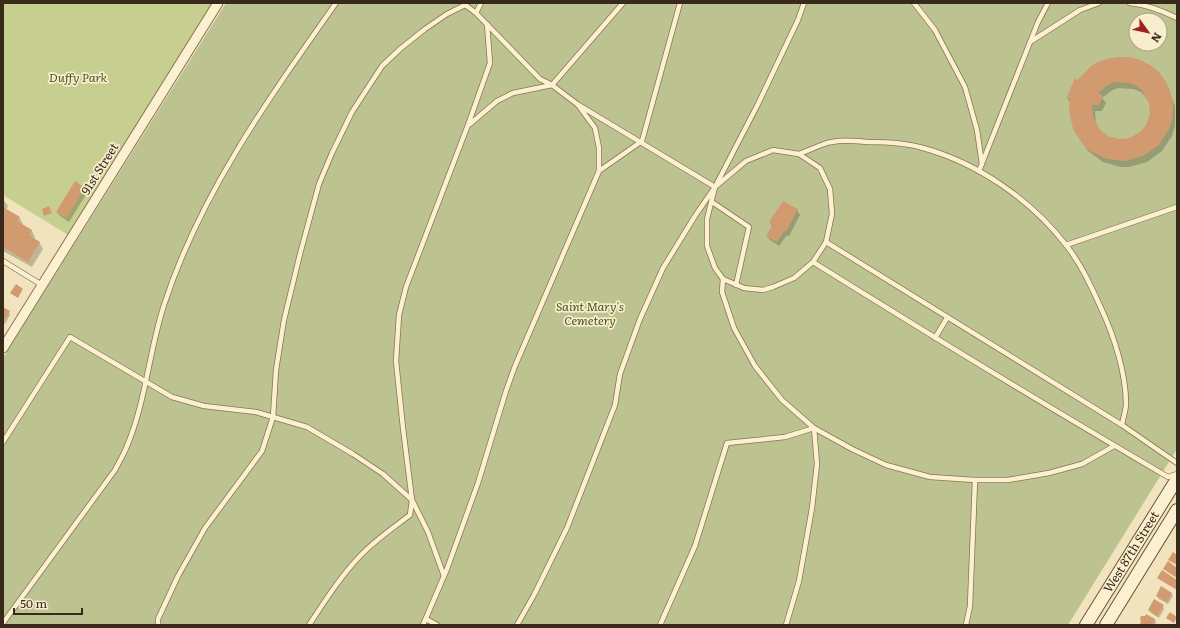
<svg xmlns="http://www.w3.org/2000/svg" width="1180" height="628" font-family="Literata,serif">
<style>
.green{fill:#c6cf90}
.cemetery{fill:#bcc390;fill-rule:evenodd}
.shadow{fill:#0003;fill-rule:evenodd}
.building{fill:#d29b6f;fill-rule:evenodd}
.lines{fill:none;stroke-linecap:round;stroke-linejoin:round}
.lane-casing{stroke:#8a7255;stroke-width:6}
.street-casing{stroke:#8a7255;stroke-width:11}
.secondary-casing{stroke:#6b5338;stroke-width:14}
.lane{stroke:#fbf0d0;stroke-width:4.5}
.street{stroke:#fbf0d0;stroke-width:9}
.secondary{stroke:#fbf0d0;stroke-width:12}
.labels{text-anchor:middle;stroke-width:3.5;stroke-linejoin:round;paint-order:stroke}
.park-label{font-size:12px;font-style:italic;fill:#475620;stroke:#f8edcd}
.street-label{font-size:12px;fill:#382a1b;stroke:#f8edcd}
</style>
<rect width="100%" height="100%" fill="#f1e3bd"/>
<path class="green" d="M3 3H212L68 235 3 195Z"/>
<path class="cemetery" d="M226 3H1177V449L1068 625H3V358ZM1136 20H1160V44H1136Z"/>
<g class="shadow">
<path d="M1091 67 1167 87 1175 106V126L1172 136 1162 151 1147 162 1129 167H1120L1103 162 1088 151 1078 135 1071 104 1068 99 1078 81ZM1118 88 1133 89 1141 92 1148 100 1151 108 1150 120 1144 130 1135 137 1124 140 1113 139 1102 134 1096 123 1095 111H1102L1106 103 1102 98 1111 91Z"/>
<path d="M84 189 87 193 69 222 60 216 57 212Z"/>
<path d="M3 199 8 206 6 210 19 217 23 224 22 225 32 231 35 237 34 239 39 242 43 249 32 267 3 251Z"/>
<path d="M797 210 800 215 789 236 787 235 779 246 770 240 767 236 772 226 770 222Z"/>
<path d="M3 308 9 312 10 315 5 324 3 323Z"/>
<path d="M1171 593 1173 596 1168 604 1159 599 1157 596Z"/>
<path d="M1163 606 1164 609 1159 618 1151 613 1149 610Z"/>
<path d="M1155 619 1156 622 1155 625H1142L1141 624Z"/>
</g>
<g class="building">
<path d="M1120 57H1130L1140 60 1150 65 1158 71 1164 79 1169 88 1172 98 1173 109 1172 119 1169 129 1159 145 1143 156 1125 161 1107 159 1090 151 1083 145 1073 129 1069 110 1070 99H1066L1075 78 1078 80 1091 66 1100 61 1110 58ZM1115 82 1129 83 1136 86 1142 90 1149 103 1150 114 1146 125 1139 133 1129 138 1118 139 1108 136 1099 129 1093 116 1092 105H1099L1103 96 1098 93 1108 85Z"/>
<path d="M75 181 85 188 66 218 56 212Z"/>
<path d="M783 201 798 209 786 232 784 231 777 242 766 236 773 224 769 222Z"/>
<path d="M49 206 52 213 44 216 42 209Z"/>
<path d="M3 207 20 217 17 221 32 230 29 235 40 242 28 262 3 247Z"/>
<path d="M16 284 23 289 18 298 10 293Z"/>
<path d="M3 307 10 311 3 322Z"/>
<path d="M1173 552 1177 555V565L1168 560Z"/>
<path d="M1168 561 1177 568V578L1163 569Z"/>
<path d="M1162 570 1177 580V590L1157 578Z"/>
<path d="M1161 586 1172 593 1167 602 1156 596Z"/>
<path d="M1154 599 1164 605 1157 616 1148 610Z"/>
<path d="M1170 612 1177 617 1174 623 1166 618Z"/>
<path d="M1146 614 1155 619 1152 625 1140 624 1141 621 1140 618 1141 616H1145Z"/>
</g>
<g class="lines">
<defs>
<g id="lane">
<path d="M914 3 935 30 965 87 977 130 982 164"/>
<path d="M1130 3C1148 5 1161 10 1177 18"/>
<path d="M464 4 476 13 540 79 552 85 577 104 715 187"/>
<path d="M476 13 481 3"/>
<path d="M1030 42 1080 10 1099 3"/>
<path d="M578 105 595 128 599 148V171"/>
<path d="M470 124 497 101 513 93 552 85 623 3"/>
<path d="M773 150 799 154 820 168 830 189 832 214 826 242 813 262 794 278 773 287 763 290 744 288 723 279 715 268 707 246V219L715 187 746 161Z"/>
<path d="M799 154C807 151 816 147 824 144 838 139 855 141 869 142 887 142 906 143 923 148 978 163 1031 200 1066 245 1081 264 1091 286 1101 308 1114 336 1126 373 1126 404 1126 410 1123 418 1122 425"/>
<path d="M979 171 1038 22 1048 3"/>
<path d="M712 202 749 227 736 285"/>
<path d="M826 242 1122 425 1177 463"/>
<path d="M1066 245 1177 207"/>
<path d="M3 261 42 285"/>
<path d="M813 262C930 335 1048 407 1168 477L1177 474"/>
<path d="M723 279 722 292 734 328 755 366 782 400 814 428 852 449 886 465 930 477 975 480H1008L1049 473 1082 464 1114 446"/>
<path d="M935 338 947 318"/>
<path d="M3 442 70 337 172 397 204 406 256 412 307 427 353 454 383 474 412 500 428 532 444 576"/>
<path d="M426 619 437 625"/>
<path d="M3 623 115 470C119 462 124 454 127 446 146 401 149 351 164 305 200 194 269 98 336 3"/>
<path d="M158 625V619L178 576 205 528 262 451 273 417 276 370 284 320 300 254 319 184 332 153 352 112 382 66 400 49 425 29 447 14 465 5"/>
<path d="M309 625C325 601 340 577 360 556 375 540 393 528 410 515L412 500 403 428 396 361 399 315 406 287 468 125 490 63 487 24"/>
<path d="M423 625 447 569 478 483 506 391 515 366 599 171 642 141 680 3"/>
<path d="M517 625 534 595 567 528 615 405 620 374 640 319 663 268 695 216 715 187 758 104 798 20 804 3"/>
<path d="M660 625 695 546 727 443 785 437 814 428 817 464 812 508 799 581 786 625"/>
<path d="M966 625 970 606 975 480"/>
</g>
<path id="street" d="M3 348 218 3"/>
<g id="secondary">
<path id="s1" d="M1086 625 1177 479"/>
<path d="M1106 625 1177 510"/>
</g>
</defs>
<use href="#lane" class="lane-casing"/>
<use href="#street" class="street-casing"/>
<use href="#secondary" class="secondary-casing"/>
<use href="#lane" class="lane"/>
<use href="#street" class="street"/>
<use href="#secondary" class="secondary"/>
</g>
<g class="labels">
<g class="park-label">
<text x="78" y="82">Duffy Park</text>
<text x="590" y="311">Saint Mary's<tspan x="590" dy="14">Cemetery</tspan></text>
</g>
<g class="street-label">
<text transform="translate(100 169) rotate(-58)" y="4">91st Street</text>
<text dy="4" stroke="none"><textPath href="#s1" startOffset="86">West 87th Street</textPath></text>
</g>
</g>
<rect width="1180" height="628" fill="none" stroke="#382a1b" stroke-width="8"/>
<g transform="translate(1148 32) rotate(123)"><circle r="19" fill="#f8edcd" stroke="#ab9f86"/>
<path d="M0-3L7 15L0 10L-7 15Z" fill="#9d2320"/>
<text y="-6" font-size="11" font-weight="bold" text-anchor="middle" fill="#382a1b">N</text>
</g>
<path d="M14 608v6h68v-6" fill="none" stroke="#382a1b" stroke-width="2"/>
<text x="20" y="608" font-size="12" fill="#382a1b" stroke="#f8edcd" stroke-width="3" paint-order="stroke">50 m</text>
</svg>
